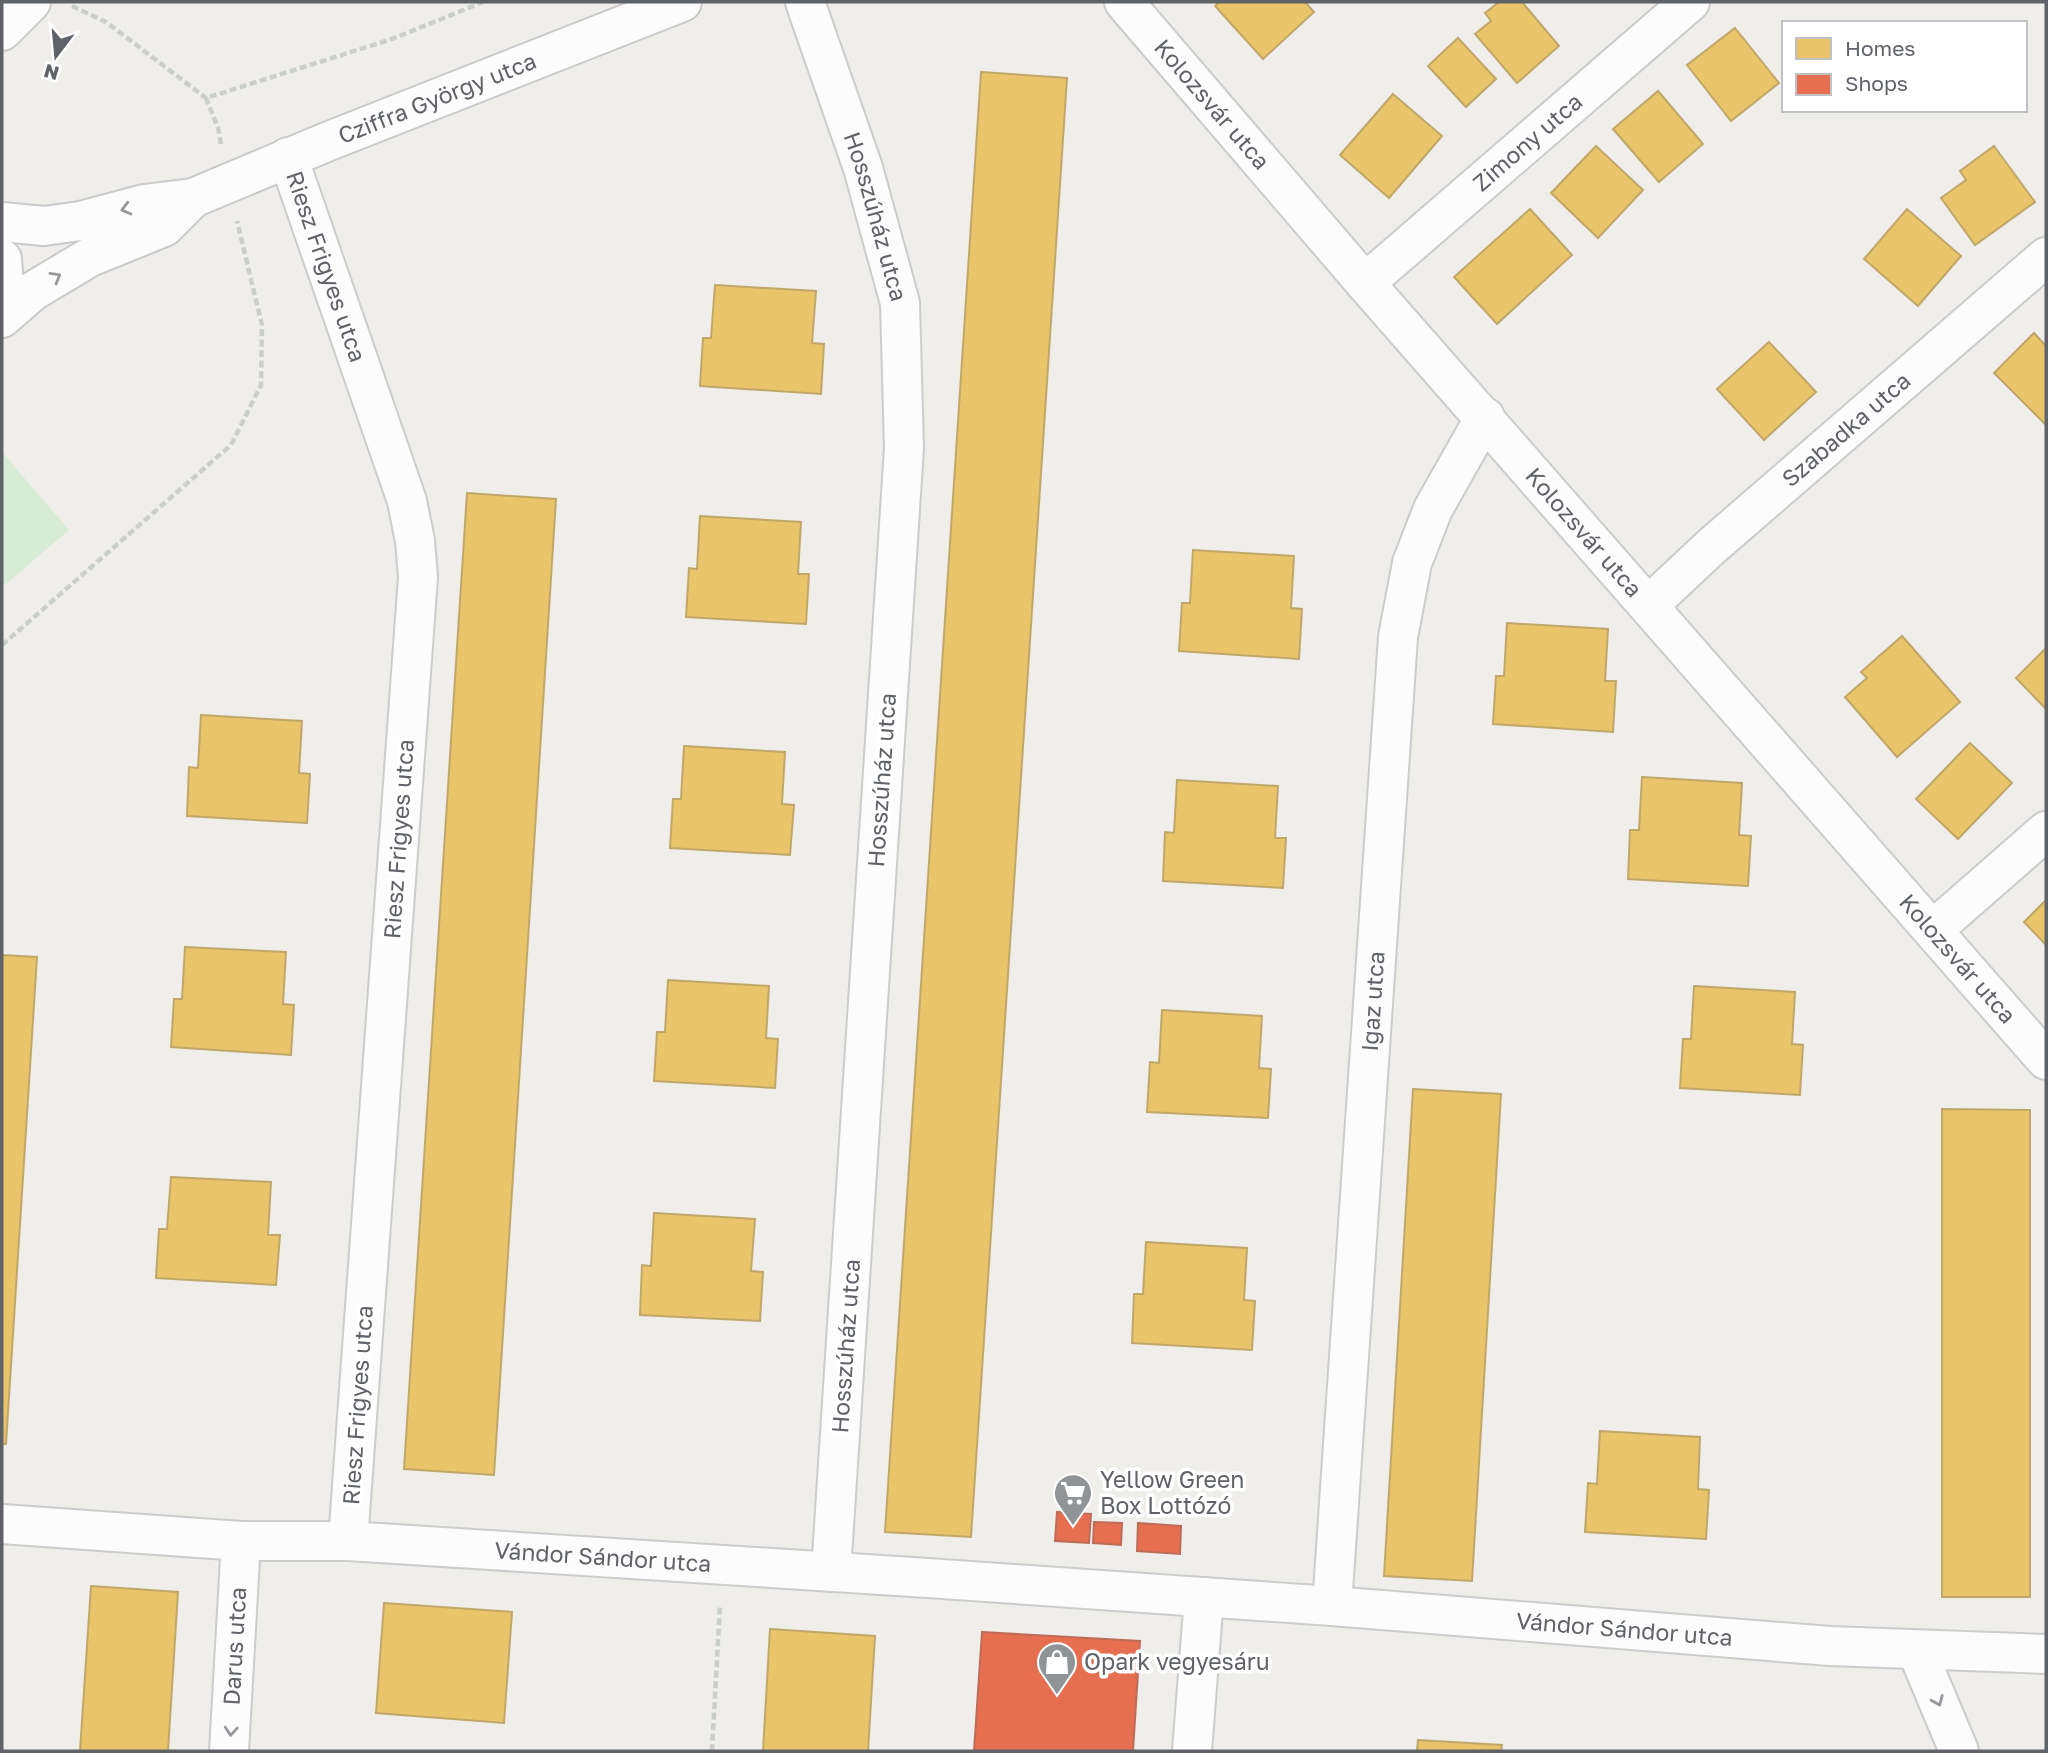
<svg xmlns="http://www.w3.org/2000/svg" width="2048" height="1753" font-family="'Golos Text',sans-serif">
<style>
.green{fill:#d8ebd6}
.homes{fill:#e9c46a;stroke:#c0a769;stroke-width:2}
.shops{fill:#e76f51;stroke:#be6b58;stroke-width:2}
.lines{fill:none;stroke-linecap:round;stroke-linejoin:round}
.minor-casing{stroke:#cbcccc;stroke-width:42}
.secondary-casing{stroke:#cacacb;stroke-width:42}
.path{stroke:#cacfcc;stroke-width:4.5;stroke-dasharray:7 3.5;stroke-linecap:butt}
.minor{stroke:#fdfcfc;stroke-width:38}
.secondary{stroke:#fdfcfc;stroke-width:38}
.oneway{stroke:#96999c}
.labels{text-anchor:middle;stroke-width:7;stroke-linejoin:round;paint-order:stroke}
.street-label{font-size:23px;fill:#5f6368;stroke:#fff}
.poi-label{font-size:23px;fill:#5f6368;stroke:#fff;text-anchor:start}
</style>
<rect width="100%" height="100%" fill="#efeeea"/>
<path class="green" d="M2 452 69 530 2 587Z"/>
<g class="homes">
<path d="M1219 2H1305L1314 12 1263 59 1215 6Z"/>
<path d="M1499 2H1522L1559 46 1517 83 1475 34 1491 21 1485 13Z"/>
<path d="M1735 28 1779 83 1731 121 1687 65Z"/>
<path d="M1458 38 1496 79 1466 107 1428 66Z"/>
<path d="M981 72 1067 78 971 1537 885 1532Z"/>
<path d="M1658 91 1703 144 1659 182 1613 129Z"/>
<path d="M1393 94 1442 136 1389 198 1340 155Z"/>
<path d="M1596 146 1643 190 1598 238 1551 193Z"/>
<path d="M1994 146 2035 202 1975 245 1941 198 1966 180 1960 171Z"/>
<path d="M1530 209 1572 255 1497 324 1454 277Z"/>
<path d="M1907 209 1961 256 1918 306 1864 259Z"/>
<path d="M715 285 816 291 812 343 824 344 821 394 700 386 703 338H711Z"/>
<path d="M2034 333 2046 346V425L1994 373Z"/>
<path d="M1769 342 1816 392 1764 440 1717 389Z"/>
<path d="M467 493 556 499 494 1475 404 1469Z"/>
<path d="M700 516 801 522 798 574H809L806 624 686 617 689 568 697 569Z"/>
<path d="M1193 550 1294 556 1291 608 1302 609 1299 659 1179 651 1182 603H1190Z"/>
<path d="M1507 623 1608 629 1605 681H1616L1613 732 1493 724 1496 676H1504Z"/>
<path d="M1902 636 1960 702 1897 757 1845 697 1867 678 1861 672Z"/>
<path d="M2046 648V709L2016 678Z"/>
<path d="M201 715 302 721 299 773 310 774 307 823 187 816 189 767 198 768Z"/>
<path d="M1970 743 2012 783 1958 839 1916 799Z"/>
<path d="M684 746 785 752 782 804 794 805 790 855 670 848 673 799H681Z"/>
<path d="M1642 777 1742 783 1739 835 1751 836 1748 886 1628 879 1630 830H1639Z"/>
<path d="M1177 780 1278 786 1275 838H1286L1283 888 1163 881 1165 832 1174 833Z"/>
<path d="M2046 900V945L2024 922Z"/>
<path d="M185 947 286 952 283 1004 294 1005 291 1055 171 1047 174 999H182Z"/>
<path d="M2 955 37 957 6 1444H2Z"/>
<path d="M668 980 769 986 766 1038 778 1039 775 1088 654 1081 657 1032H665Z"/>
<path d="M1694 986 1795 992 1792 1044 1803 1045 1800 1095 1680 1088 1683 1039H1691Z"/>
<path d="M1162 1010 1262 1016 1259 1068 1271 1069 1268 1118 1147 1112 1150 1062 1159 1063Z"/>
<path d="M1413 1089 1501 1094 1472 1581 1384 1576Z"/>
<path d="M1942 1109 2030 1110V1597H1942Z"/>
<path d="M171 1177 271 1182 268 1235H280L276 1285 156 1278 159 1229H167Z"/>
<path d="M654 1213 755 1219 751 1271 763 1272 760 1321 640 1315 642 1265 651 1266Z"/>
<path d="M1146 1242 1247 1248 1244 1300 1255 1301 1252 1350 1132 1343 1134 1294H1143Z"/>
<path d="M1600 1431 1700 1437 1698 1489 1709 1490 1706 1539 1585 1532 1588 1483 1597 1484Z"/>
<path d="M91 1586 178 1592 168 1751H80Z"/>
<path d="M384 1603 512 1612 504 1723 376 1713Z"/>
<path d="M770 1629 875 1636 868 1751H763Z"/>
<path d="M1418 1740 1502 1745 1501 1751H1417Z"/>
</g>
<g class="shops">
<path d="M1057 1512 1091 1514 1089 1543 1055 1541Z"/>
<path d="M1094 1522 1122 1523 1121 1545 1093 1543Z"/>
<path d="M1138 1523 1181 1526 1180 1554 1137 1551Z"/>
<path d="M982 1632 1140 1641 1133 1751H974Z"/>
</g>
<g class="lines">
<defs>
<g id="minor">
<path id="s1" d="M805 2 863 168 900 303 904 448 831 1572"/>
<path id="s2" d="M1124 2 1365 283 2046 1060"/>
<path d="M2 31 31 2"/>
<path id="s3" d="M288 157 407 501 415 541 418 577 348 1541"/>
<path id="s4" d="M1365 283 1690 2"/>
<path id="s5" d="M1649 605 1712 546 2046 257"/>
<path d="M1934 929 2046 831"/>
<path id="s6" d="M2 1524 241 1541H348L928 1578 1332 1606 1830 1646 2046 1654"/>
<path id="s7" d="M1332 1606 1398 637 1412 563 1433 509 1485 417"/>
<path d="M1917 1651 1959 1751"/>
<path id="s8" d="M229 1751 241 1541"/>
<path d="M1192 1751 1204 1597"/>
</g>
<g id="secondary">
<path id="s9" d="M2 222 44 226 80 221 144 204 193 198 329 141 682 2"/>
<path d="M2 259 4 287 2 299"/>
<path d="M2 318 33 291 90 257 164 227 193 198"/>
</g>
</defs>
<use href="#minor" class="minor-casing"/>
<use href="#secondary" class="secondary-casing"/>
<g class="path">
<path d="M72 6 106 22 206 98"/>
<path d="M221 144 218 128 206 98 392 39 483 2"/>
<path d="M2 645 231 445 261 385 262 325 237 221"/>
<path d="M712 1751 720 1605"/>
</g>
<use href="#minor" class="minor"/>
<use href="#secondary" class="secondary"/>
</g>
<defs><path id="oneway-chevron" d="M-2-3.5L2.5 0L-2 3.5" fill="none" stroke-width="1.6" stroke-linecap="round" stroke-linejoin="round" transform="scale(1.75)"/></defs>
<g class="oneway">
<use href="#oneway-chevron" transform="translate(126 209) rotate(165)"/>
<use href="#oneway-chevron" transform="translate(56 277) rotate(-30)"/>
<use href="#oneway-chevron" transform="translate(1938 1701) rotate(67)"/>
<use href="#oneway-chevron" transform="translate(231 1731) rotate(94)"/>
</g>
<defs>
<symbol id="supermarket-pin" viewBox="-11 -11 22 30"><path d="M0 17L-7.5 6A9.5 9.5 0 1 1 7.5 6Z" fill="#919496" stroke="#fff"/><path d="M-6-5.5h2.5l.6 2H6L4.5 2H-2.5L-4.4-4H-6ZM-1.5 3.2a1.3 1.3 0 1 0 .1 0ZM3 3.2a1.3 1.3 0 1 0 .1 0Z" fill="#fff"/></symbol>
<symbol id="shop-pin" viewBox="-11 -11 22 30"><path d="M0 17L-7.5 6A9.5 9.5 0 1 1 7.5 6Z" fill="#919496" stroke="#fff"/><path d="M-5-2.5h2.3a2.7 3.5 0 0 1 5.4 0H5L5.5 6h-11ZM-1.5-2.5h3a1.5 2.3 0 0 0-3 0Z" fill="#fff"/></symbol>
</defs>
<g fill-rule="evenodd">
<use href="#supermarket-pin" x="1051" y="1471" width="44" height="60"/>
<use href="#shop-pin" x="1035" y="1640" width="44" height="60"/>
</g>
<g class="labels">
<g class="street-label">
<text dy="8" stroke="none"><textPath href="#s9" startOffset="458">Cziffra György utca</textPath></text>
<text dy="8" stroke="none"><textPath href="#s2" startOffset="135">Kolozsvár utca</textPath></text>
<text dy="8" stroke="none"><textPath href="#s4" startOffset="215">Zimony utca</textPath></text>
<text dy="8" stroke="none"><textPath href="#s1" startOffset="226">Hosszúház utca</textPath></text>
<text dy="8" stroke="none"><textPath href="#s3" startOffset="116">Riesz Frigyes utca</textPath></text>
<text dy="8" stroke="none"><textPath href="#s5" startOffset="264">Szabadka utca</textPath></text>
<text dy="8" stroke="none"><textPath href="#s2" startOffset="702">Kolozsvár utca</textPath></text>
<text transform="translate(882 780) rotate(-86)" y="8">Hosszúház utca</text>
<text transform="translate(399 839) rotate(-86)" y="8">Riesz Frigyes utca</text>
<text dy="8" stroke="none"><textPath href="#s2" startOffset="1269">Kolozsvár utca</textPath></text>
<text dy="8" stroke="none"><textPath href="#s7" startOffset="606">Igaz utca</textPath></text>
<text transform="translate(846 1346) rotate(-86)" y="8">Hosszúház utca</text>
<text transform="translate(358 1405) rotate(-86)" y="8">Riesz Frigyes utca</text>
<text dy="8" stroke="none"><textPath href="#s6" startOffset="602">Vándor Sándor utca</textPath></text>
<text dy="8" stroke="none"><textPath href="#s6" startOffset="1626">Vándor Sándor utca</textPath></text>
<text dy="8" stroke="none"><textPath href="#s8" startOffset="105">Darus utca</textPath></text>
</g>
<g class="poi-label">
<text x="1100" y="1488">Yellow Green<tspan x="1100" dy="26">Box Lottózó</tspan></text>
<text x="1084" y="1670">Opark vegyesáru</text>
</g>
</g>
<rect width="2048" height="1753" fill="none" stroke="#5f6368" stroke-width="7"/>
<rect x="1782" y="21" width="245" height="91" fill="#ffffff" stroke="#bfc1c3" stroke-width="2"/>
<rect x="1796" y="38" width="35" height="21" fill="#e9c46a" stroke="#bfc1c3" stroke-width="2"/>
<text x="1845" y="56" font-size="21" fill="#5f6368">Homes</text>
<rect x="1796" y="74" width="35" height="21" fill="#e76f51" stroke="#bfc1c3" stroke-width="2"/>
<text x="1845" y="91" font-size="21" fill="#5f6368">Shops</text>
<g transform="translate(56 56) rotate(196)" stroke="#ffffff" stroke-width="5" paint-order="stroke">
<path d="M0-5L12 26L0 18L-12 26Z" fill="#5f6368"/>
<text y="-10" font-size="19" font-weight="bold" text-anchor="middle" fill="#5f6368">N</text>
</g>
</svg>
